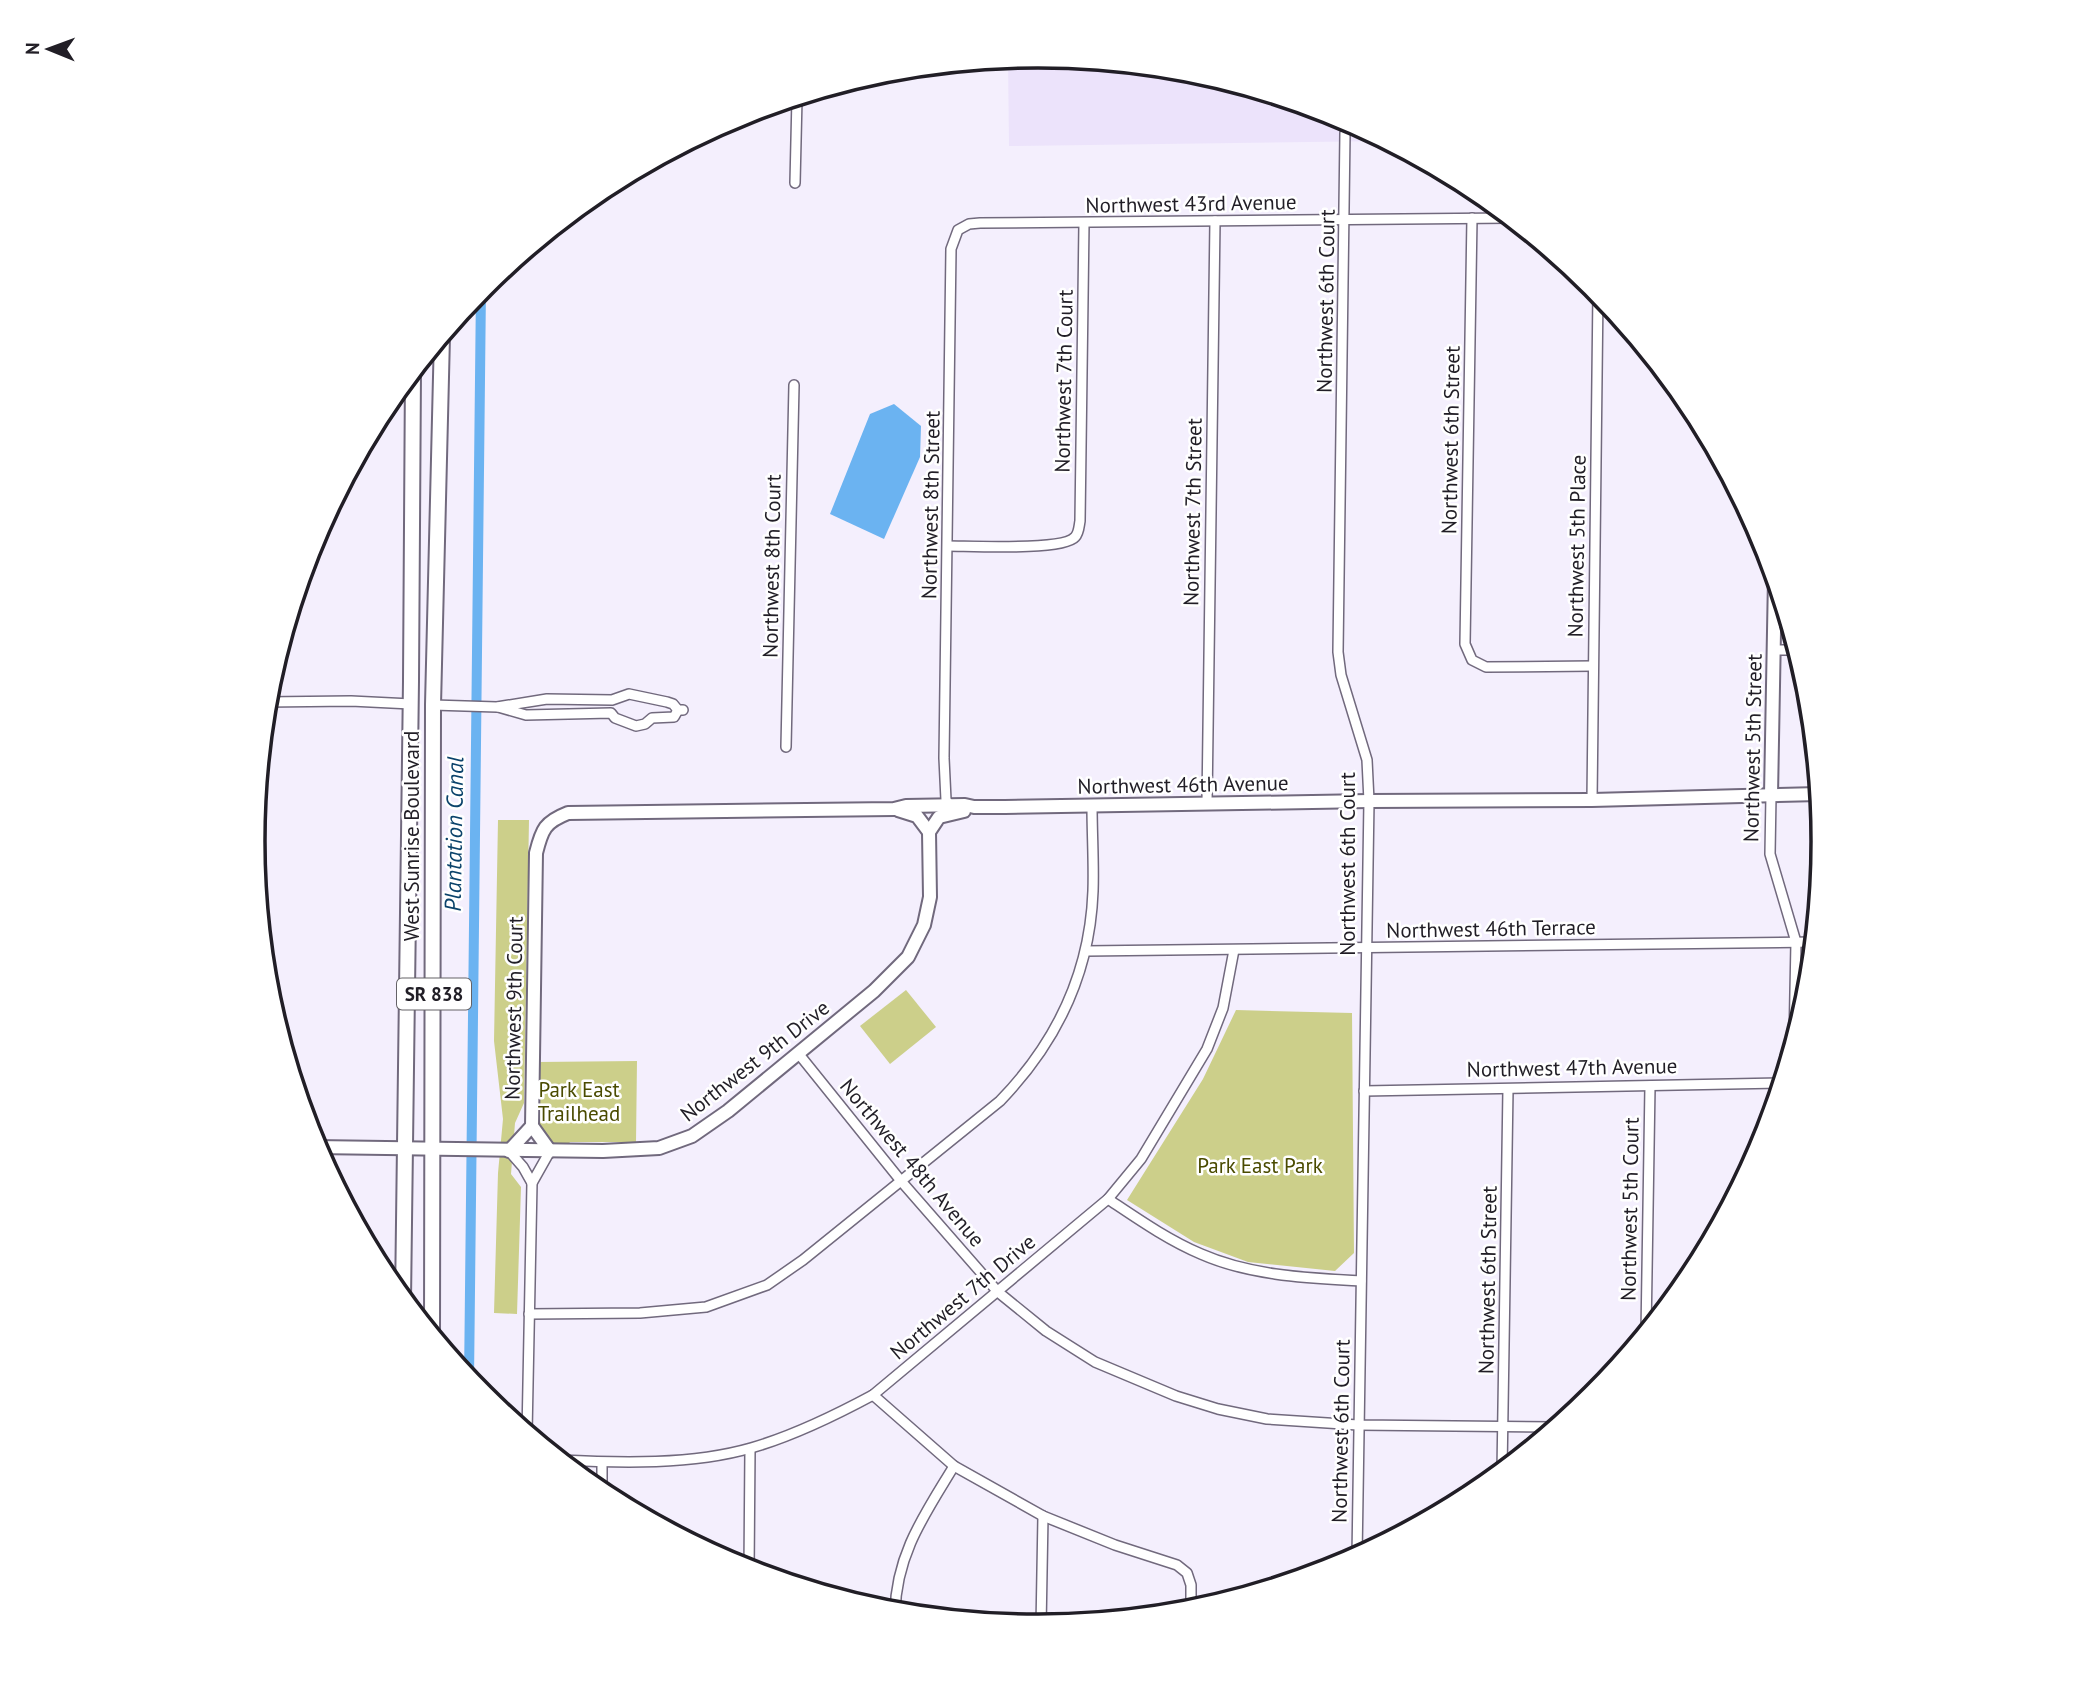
<svg xmlns="http://www.w3.org/2000/svg" width="2076" height="1683" font-family="'PT Sans',sans-serif">
<style>
.built{fill:#ece3fb}
.green{fill:#cccf8a}
.water{fill:#6bb3f1}
.lines{fill:none;stroke-linecap:round;stroke-linejoin:round}
.canal{stroke:#6bb3f1;stroke-width:10}
.street-casing{stroke:#71697d;stroke-width:12}
.secondary-casing{stroke:#71697d;stroke-width:16}
.primary-casing{stroke:#71697d;stroke-width:18}
.street{stroke:#fff;stroke-width:9}
.secondary{stroke:#fff;stroke-width:12}
.primary{stroke:#fff;stroke-width:14}
.labels{text-anchor:middle;stroke-width:5;stroke-linejoin:round;paint-order:stroke}
.shield{fill:#fff;stroke:#646267;stroke-width:2}
.shield-label{font-size:19px;font-weight:bold;fill:#211e26}
.street-label{font-size:21px;fill:#211e26;stroke:#fff}
.park-label{font-size:21px;fill:#4a4b00;stroke:#fff}
.water-label{font-size:23px;font-style:italic;fill:#0b436b;stroke:#fff}
.rim{fill:none;stroke:#211e26;stroke-width:3.5}
</style>
<rect width="100%" height="100%" fill="#f4effd"/>
<path class="built" d="M1038 56 1192 71 1339 116 1386 141 1009 146 1008 59Z"/>
<g class="green">
<path d="M498 820H529L524 1103 515 1123 511 1174 521 1187 517 1314 494 1313 498 1173 503 1119 494 1041Z"/>
<path d="M906 990 936 1027 890 1064 860 1026Z"/>
<path d="M1236 1010 1352 1013 1354 1253 1335 1271 1248 1262 1194 1242 1127 1200 1203 1079Z"/>
<path d="M637 1061 636 1142H570L563 1151 545 1138 538 1127V1062Z"/>
</g>
<path class="water" d="M894 404 921 426 920 457 884 539 830 514 870 414Z"/>
<g class="lines">
<path class="canal" d="M469 1381 481 288"/>
<defs>
<g id="street">
<path d="M1345 133 1338 652 1341 675 1367 760 1369 801 1357 1557"/>
<path d="M795 183 797 98"/>
<path d="M1472 218 1465 644 1472 660 1486 667 1593 666"/>
<path d="M948 546C970 546 1063 551 1075 537 1079 533 1079 526 1080 521L1084 223"/>
<path d="M1774 650H1797"/>
<path d="M266 702 351 701 411 704"/>
<path d="M433 705 497 707 547 699 612 700 629 694 667 702 673 704 678 710H683"/>
<path d="M498 707 526 715 611 713 615 718 636 726 645 724 652 718 674 717 678 710"/>
<path d="M786 747 794 385"/>
<path d="M1771 795 1770 854 1796 942 1794 1043"/>
<path d="M1592 800 1598 292"/>
<path d="M1207 803 1215 221"/>
<path d="M952 808 946 800 944 758 951 249 958 230 969 224 980 223 1510 218"/>
<path d="M1086 951 1814 942"/>
<path d="M798 1053 901 1181 998 1292 1046 1331 1095 1362 1176 1396 1218 1409 1267 1419 1358 1425 1556 1427"/>
<path d="M1364 1091 1782 1083"/>
<path d="M509 1151 523 1167 532 1183"/>
<path d="M1108 1199C1138 1219 1168 1240 1201 1254 1251 1276 1308 1278 1361 1281"/>
<path d="M529 1314 640 1313 706 1307 767 1285 803 1260 1000 1101C1057 1042 1090 974 1093 891 1094 863 1092 834 1092 806"/>
<path d="M1646 1333 1650 1086"/>
<path d="M873 1395 954 1466 1043 1516 1115 1545 1177 1565 1187 1573 1191 1585V1612"/>
<path d="M527 1434 532 1183 550 1151"/>
<path d="M560 1460C620 1463 692 1465 751 1448 793 1436 834 1416 873 1395L1108 1199 1141 1159 1207 1049 1223 1008 1234 950"/>
<path d="M1502 1472 1508 1089"/>
<path d="M602 1495V1463"/>
<path d="M749 1571 750 1449"/>
<path d="M895 1613C896 1554 925 1514 954 1466"/>
<path d="M1041 1627 1043 1516"/>
</g>
<g id="secondary">
<path d="M1771 795 1775 577"/>
<path d="M929 832 939 817 964 811"/>
<path d="M532 1126 550 1151"/>
<path d="M315 1147 603 1151 659 1148 692 1136 728 1111 874 991 908 957 924 925 930 897 929 832 917 816 898 810"/>
<path d="M509 1151 532 1126 536 853C542 829 545 822 568 813L894 809 906 806 965 805 974 807H1005L1369 801 1592 800 1819 794"/>
</g>
<g id="primary">
<path d="M403 1300 411 681 413 371"/>
<path d="M432 1336 433 705 442 336"/>
</g>
</defs>
<use href="#street" class="street-casing"/>
<use href="#secondary" class="secondary-casing"/>
<use href="#primary" class="primary-casing"/>
<use href="#street" class="street"/>
<use href="#secondary" class="secondary"/>
<use href="#primary" class="primary"/>
</g>
<g class="labels">
<rect class="shield" x="397" y="978.5" width="74" height="31" rx="5"/>
<g class="shield-label">
<text x="434" y="1001">SR 838</text>
</g>
<g class="street-label">
<text transform="translate(1191 204) rotate(-1)" y="7">Northwest 43rd Avenue</text>
<text transform="translate(1326 301) rotate(-89)" y="7">Northwest 6th Court</text>
<text transform="translate(1064 381) rotate(-89)" y="7">Northwest 7th Court</text>
<text transform="translate(1451 440) rotate(-89)" y="7">Northwest 6th Street</text>
<text transform="translate(931 505) rotate(-89)" y="7">Northwest 8th Street</text>
<text transform="translate(1193 512) rotate(-89)" y="7">Northwest 7th Street</text>
<text transform="translate(1577 546) rotate(-89)" y="7">Northwest 5th Place</text>
<text transform="translate(772 566) rotate(-89)" y="7">Northwest 8th Court</text>
<text transform="translate(1753 748) rotate(-89)" y="7">Northwest 5th Street</text>
<text transform="translate(1183 785) rotate(-1)" y="7">Northwest 46th Avenue</text>
<text transform="translate(412 836) rotate(-90)" y="7">West Sunrise Boulevard</text>
<text transform="translate(1348 864) rotate(-90)" y="7">Northwest 6th Court</text>
<text transform="translate(1491 929) rotate(-1)" y="7">Northwest 46th Terrace</text>
<text transform="translate(514 1008) rotate(-89)" y="7">Northwest 9th Court</text>
<text transform="translate(755 1061) rotate(-38)" y="7">Northwest 9th Drive</text>
<text transform="translate(1572 1068) rotate(-1)" y="7">Northwest 47th Avenue</text>
<text transform="translate(912 1163) rotate(50)" y="7">Northwest 48th Avenue</text>
<text transform="translate(1630 1209) rotate(-89)" y="7">Northwest 5th Court</text>
<text transform="translate(1488 1280) rotate(-89)" y="7">Northwest 6th Street</text>
<text transform="translate(963 1297) rotate(-40)" y="7">Northwest 7th Drive</text>
<text transform="translate(1341 1431) rotate(-89)" y="7">Northwest 6th Court</text>
</g>
<g class="park-label">
<text x="579" y="1097">Park East<tspan x="579" dy="24">Trailhead</tspan></text>
<text x="1260" y="1173">Park East Park</text>
</g>
<g class="water-label">
<text transform="translate(454 834) rotate(-89)" y="8">Plantation Canal</text>
</g>
</g>
<path d="M0 0H2076V1683H0ZM265 841a773 773 0 1 1 1546 0a773 773 0 1 1-1546 0Z" fill="#fff" fill-rule="evenodd"/>
<path class="rim" d="M265 841a773 773 0 1 1 1546 0a773 773 0 1 1-1546 0Z"/>
<g transform="translate(49 49) rotate(271)" stroke="#ffffff" stroke-width="5" paint-order="stroke">
<path d="M0-5L12 26L0 18L-12 26Z" fill="#211e26"/>
<text y="-10" font-size="19" font-weight="bold" text-anchor="middle" fill="#211e26">N</text>
</g>
</svg>
